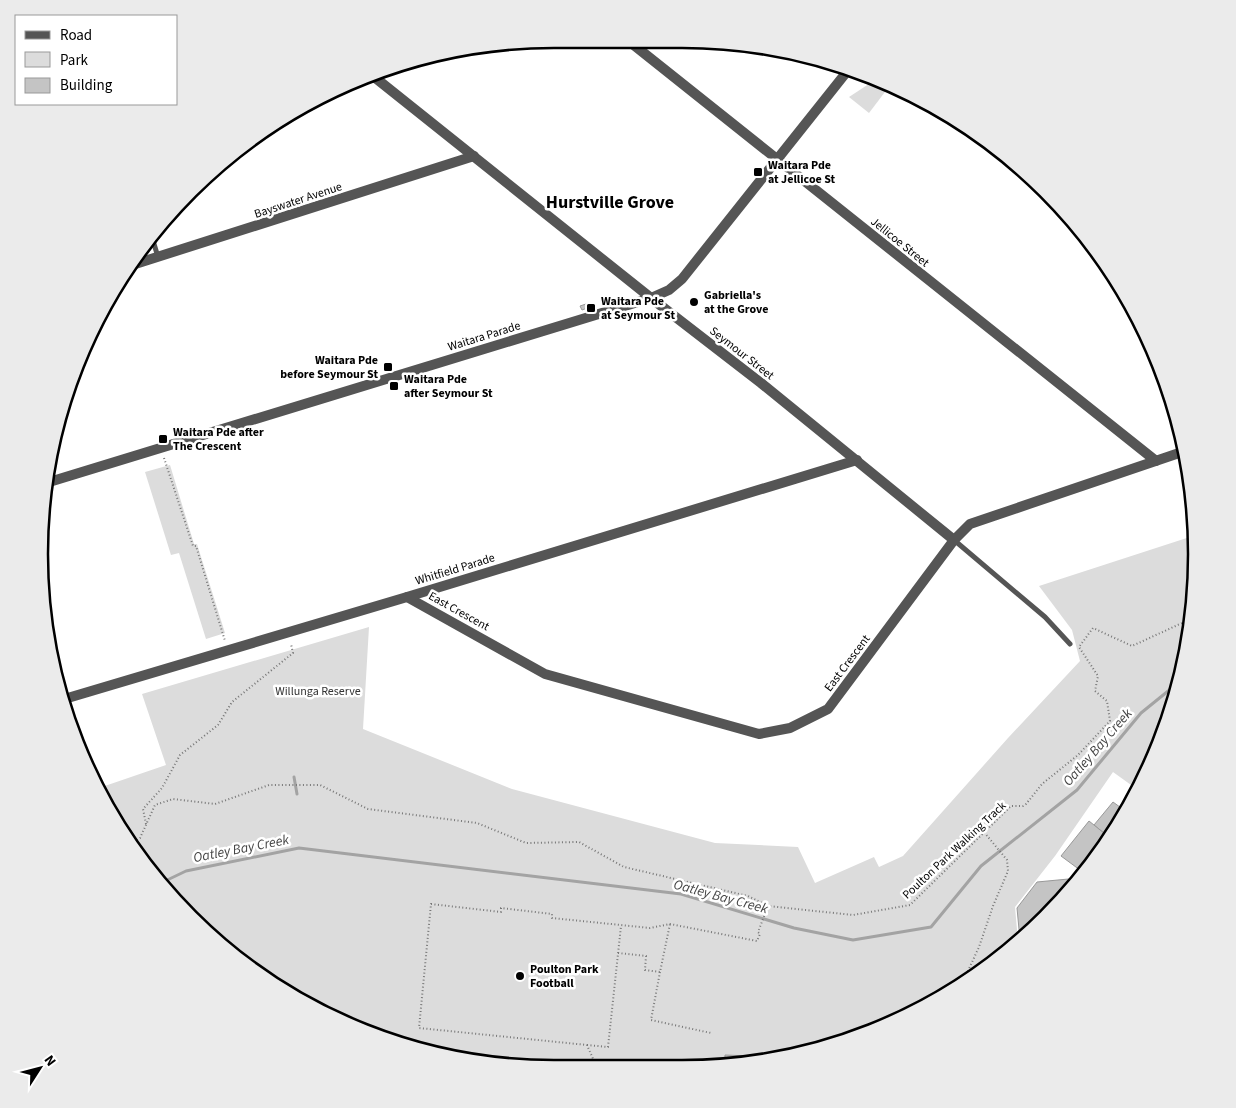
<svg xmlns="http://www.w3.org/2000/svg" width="1236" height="1108" font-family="'Source Sans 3',sans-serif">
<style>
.green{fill:#dcdcdc}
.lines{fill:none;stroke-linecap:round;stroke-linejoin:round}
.stream{stroke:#a3a3a3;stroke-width:3}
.building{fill:#c4c4c4;stroke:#999}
.path{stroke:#777;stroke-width:2;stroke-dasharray:1 2.5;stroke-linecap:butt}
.service{stroke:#555;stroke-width:5}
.minor{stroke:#555;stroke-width:10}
.tertiary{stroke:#555;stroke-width:10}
.poi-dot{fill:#000;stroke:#fff;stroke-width:2}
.labels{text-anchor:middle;stroke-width:5;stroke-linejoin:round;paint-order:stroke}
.poi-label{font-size:12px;font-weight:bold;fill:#000;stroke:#fff;text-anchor:start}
.street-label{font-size:12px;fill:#000;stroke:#fff}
.park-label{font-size:12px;fill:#333;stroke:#fff}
.water-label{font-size:14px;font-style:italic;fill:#444;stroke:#fff}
.district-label{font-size:18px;font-weight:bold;fill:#000;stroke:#fff}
.rim{fill:none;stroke:#000;stroke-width:2.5}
</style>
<rect width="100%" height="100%" fill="#fff"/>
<g class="green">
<path d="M878 78 891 84 869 113 849 97Z"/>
<path d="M170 465 194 544H197L225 633 206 639 179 553 171 555 145 472Z"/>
<path d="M1196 535 1193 622 1170 720 1138 790 1113 772 1055 856 1015 907 1018 941 995 963 910 1016 815 1052 715 1068H520L421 1052 326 1016 240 963 145 868 96 789 166 765 142 694 369 627 363 729 512 789 715 843 798 847 815 883 874 857 879 867 903 856 1008 738 1080 661 1072 630 1039 586Z"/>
</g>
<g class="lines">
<g class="stream">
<path d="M294 777 297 794"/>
<path d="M161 883 186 871 299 848 681 894 794 928 853 940 931 927 981 866 1077 790 1141 713 1178 683"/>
</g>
</g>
<g class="building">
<path d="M589 303 590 307 582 310 580 306Z"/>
<path d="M1113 802 1128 813 1110 838 1094 825Z"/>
<path d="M1089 821 1110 838 1084 873 1061 856Z"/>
<path d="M1079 878 1069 894 1051 911 1040 912 1041 921 1020 940 1017 908 1037 882Z"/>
<path d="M725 1055 749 1056V1063L725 1067Z"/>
</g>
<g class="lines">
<g class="path">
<path d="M164 458 193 546H196L225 641"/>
<path d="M146 824 143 809 162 788 180 755 218 725 232 702 293 653 291 644"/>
<path d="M131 844 140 838 155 805 173 799 215 804 269 785H320L368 809 477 823 526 843 579 842 624 867 748 896 768 906 853 915 910 905 1011 806H1023L1026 804 1042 784 1078 755 1110 721 1107 701 1095 691 1098 676 1079 647 1093 628 1132 646 1193 618"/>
<path d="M618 953 646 956 645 970 660 972 670 924"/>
<path d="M660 972 651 1020 711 1033"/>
<path d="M962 984 979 947 993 906 1008 871 1007 860 984 832"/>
<path d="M587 1045 608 1047 621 926"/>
<path d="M597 1068 587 1045 419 1028 431 904 501 912V908L552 914V918L650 928 670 924 757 941 760 934 758 932 768 906"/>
<path d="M659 1068 715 1059"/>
</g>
<g class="service">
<path d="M151 234 158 257"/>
<path d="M954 540 1045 617 1070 644"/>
</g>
<g class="minor">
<path d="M630 42 1156 461"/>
<path d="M373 76 651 298 761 383 954 540"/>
<path d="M129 266 474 156"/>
<path d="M407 597 545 674 759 734 790 728 828 709 954 540 970 524 1185 451"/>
<path d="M61 700 407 597 857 460"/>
</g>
<path class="tertiary" d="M46 483 651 298 669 290 682 279 849 69"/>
</g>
<g class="poi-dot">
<rect x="753" y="167" width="10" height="10" rx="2.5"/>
<circle cx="694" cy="302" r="5"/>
<rect x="586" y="303" width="10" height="10" rx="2.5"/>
<rect x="383" y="362" width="10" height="10" rx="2.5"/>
<rect x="389" y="381" width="10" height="10" rx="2.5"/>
<rect x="158" y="434" width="10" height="10" rx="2.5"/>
<circle cx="520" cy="976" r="5"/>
</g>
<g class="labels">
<g class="poi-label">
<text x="768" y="169">Waitara Pde<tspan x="768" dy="14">at Jellicoe St</tspan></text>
<text x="704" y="299">Gabriella's<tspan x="704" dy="14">at the Grove</tspan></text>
<text x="601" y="305">Waitara Pde<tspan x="601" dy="14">at Seymour St</tspan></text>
<text x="378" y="364" text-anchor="end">Waitara Pde<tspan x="378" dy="14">before Seymour St</tspan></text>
<text x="404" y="383">Waitara Pde<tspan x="404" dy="14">after Seymour St</tspan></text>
<text x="173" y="436">Waitara Pde after<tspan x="173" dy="14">The Crescent</tspan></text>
<text x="530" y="973">Poulton Park<tspan x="530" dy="14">Football</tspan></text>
</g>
<g class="street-label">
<text transform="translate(298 200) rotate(-18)" y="4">Bayswater Avenue</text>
<text transform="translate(900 242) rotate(39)" y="4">Jellicoe Street</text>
<text transform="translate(484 336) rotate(-17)" y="4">Waitara Parade</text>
<text transform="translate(742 353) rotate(38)" y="4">Seymour Street</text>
<text transform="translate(455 569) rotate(-17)" y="4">Whitfield Parade</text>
<text transform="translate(459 611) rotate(29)" y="4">East Crescent</text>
<text transform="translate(847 663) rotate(-53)" y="4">East Crescent</text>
<text transform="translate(954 850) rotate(-43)" y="4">Poulton Park Walking Track</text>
</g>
<g class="park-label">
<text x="318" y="695">Willunga Reserve</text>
</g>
<g class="water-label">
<text transform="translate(1097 747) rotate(-49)" y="5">Oatley Bay Creek</text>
<text transform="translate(241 848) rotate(-11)" y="5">Oatley Bay Creek</text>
<text transform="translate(721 896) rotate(15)" y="5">Oatley Bay Creek</text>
</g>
<g class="district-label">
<text x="610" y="208">Hurstville Grove</text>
</g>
</g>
<path d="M0 0H1236V1108H0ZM554 48H682A506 506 0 0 1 1188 554V554A506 506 0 0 1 682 1060H554A506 506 0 0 1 48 554V554A506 506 0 0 1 554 48Z" fill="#ebebeb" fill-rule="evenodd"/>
<path class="rim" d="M554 48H682A506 506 0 0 1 1188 554V554A506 506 0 0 1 682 1060H554A506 506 0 0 1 48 554V554A506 506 0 0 1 554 48Z"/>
<rect x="15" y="15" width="162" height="90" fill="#ffffff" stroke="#999999"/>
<rect x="25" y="31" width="25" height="8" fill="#555555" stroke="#999999"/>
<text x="60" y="40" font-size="15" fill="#000000">Road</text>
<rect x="25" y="52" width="25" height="15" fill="#dcdcdc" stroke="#999999"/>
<text x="60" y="65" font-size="15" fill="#000000">Park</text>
<rect x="25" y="78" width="25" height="15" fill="#c4c4c4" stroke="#999999"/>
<text x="60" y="90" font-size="15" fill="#000000">Building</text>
<g transform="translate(40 1068) rotate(54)" stroke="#ffffff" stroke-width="4" paint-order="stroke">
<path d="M0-4L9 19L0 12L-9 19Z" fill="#000000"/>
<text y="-8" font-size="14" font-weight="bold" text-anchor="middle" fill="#000000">N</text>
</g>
</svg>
